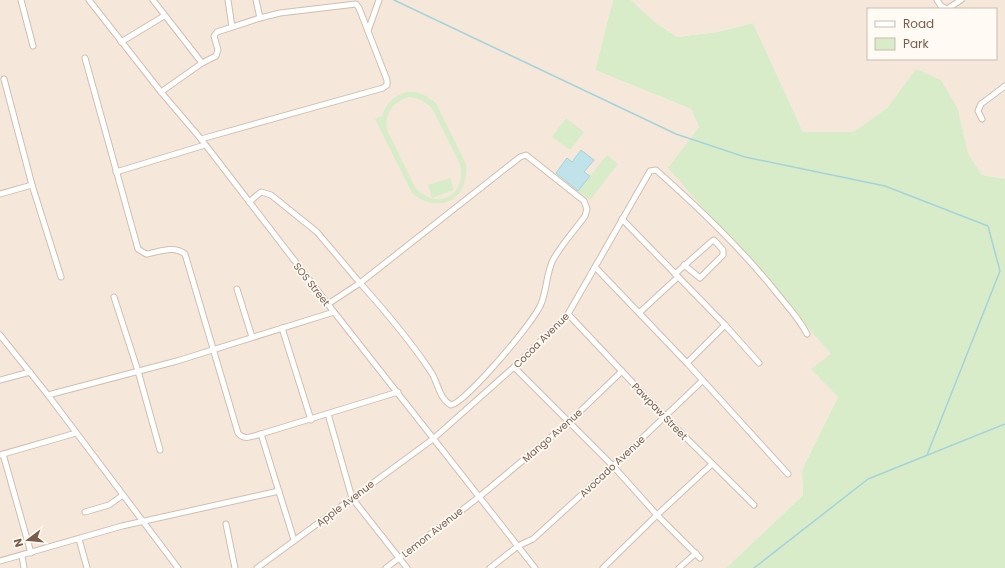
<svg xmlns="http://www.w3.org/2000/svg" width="1005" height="568" font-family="Poppins,sans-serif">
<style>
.residential{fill:#f5e8da;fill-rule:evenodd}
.green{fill:#d8ecc9;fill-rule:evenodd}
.water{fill:#bfe3e8;stroke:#a5d3da}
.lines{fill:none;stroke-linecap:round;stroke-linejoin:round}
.stream{stroke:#a5d3da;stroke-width:1.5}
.minor-casing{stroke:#d1beb0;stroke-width:7}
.minor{stroke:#fff;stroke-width:5}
.labels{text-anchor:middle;stroke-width:3.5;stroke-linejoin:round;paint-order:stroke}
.street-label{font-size:10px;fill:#7a5c4d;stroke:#fffaf3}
</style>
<rect width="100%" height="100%" fill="#fdf6ec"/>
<g class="residential">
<path d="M0 0H613L595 70 691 109 699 127 669 168 831 354 838 397 802 470 803 495 726 568H0Z"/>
<path d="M631 0H1005V179L982 175 968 153 958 109 916 70 887 108 854 133 803 132 753 23 717 32 677 37 655 22ZM868 9H996V59H868Z"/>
</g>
<g class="green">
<path d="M613 0H631L655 22 677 37 717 32 753 23 803 132H854L887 108 916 69 941 80 958 109 968 153 982 175 1005 179V568H726L803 495 802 470 838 397 811 369 831 354 668 168 699 127 691 109 595 70Z"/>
<path d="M407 92H417L426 96 436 103 466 164C470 199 439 216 412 193L375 119 381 116 382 117C386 103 393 96 407 92ZM409 97C419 98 424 101 432 108L460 164C468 196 436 212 415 187L387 130C385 113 392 102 409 97Z"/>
<path d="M566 118 584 132 570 150 552 137Z"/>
<path d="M607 155 618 164 590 200 578 191Z"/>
<path d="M450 178 454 190 432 198 428 185Z"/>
</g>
<path class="water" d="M581 150 594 160 584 172 590 176 578 191 556 173 567 158 572 162Z"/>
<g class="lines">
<g class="stream">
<path d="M394 0 676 134 745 157 885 186 988 226 1000 271 927 455"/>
<path d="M754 568 868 479 1005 424"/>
</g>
<defs>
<g id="minor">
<path d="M21 0 33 46"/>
<path d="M89 0 161 92 201 139 334 312 535 568"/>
<path d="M153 0 202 63"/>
<path d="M228 0 232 27"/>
<path d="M256 0 260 18"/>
<path d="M937 0 941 6 947 9 961 0"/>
<path d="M368 31 379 0"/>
<path d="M121 42 164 16"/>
<path d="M85 58 138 249 146 254C159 252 174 245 185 254L238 433C244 441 253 436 261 434L398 392"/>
<path d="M161 92 202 63 216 56 218 50 214 36 217 32 260 18 280 13 356 4 359 8 387 80V85L383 88 201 139"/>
<path d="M982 119 978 111 981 104 1005 86"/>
<path d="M526 155 584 201 587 209 585 216C575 230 561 245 553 260 546 274 547 290 541 304 535 321 465 403 451 405 439 399 438 382 431 372 410 340 386 312 360 283L520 157Z"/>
<path d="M116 172 205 145"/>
<path d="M32 185 61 277"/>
<path d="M0 194 32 185 4 79"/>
<path d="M249 202 261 192 271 195 317 232 360 283 328 304"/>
<path d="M622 219 725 325 759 363"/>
<path d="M595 267 687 363 788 474"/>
<path d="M675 274 712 241 714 240 723 250V255L700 278 684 265"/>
<path d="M237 289 252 337"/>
<path d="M114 297 138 371 160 450"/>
<path d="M639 313 678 277"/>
<path d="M568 314 665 417 754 505"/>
<path d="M282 328 311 420"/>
<path d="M0 335 48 395 178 568"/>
<path d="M687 363 725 325"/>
<path d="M514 367 613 466 657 515 603 568"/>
<path d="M0 380 30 372"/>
<path d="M48 395 177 361 334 312"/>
<path d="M328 414 352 498 407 568"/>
<path d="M261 434 294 540"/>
<path d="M3 454 31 553"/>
<path d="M0 455 76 433"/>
<path d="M85 512 109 505 123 495"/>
<path d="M226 524 235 568"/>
<path d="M79 539 87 568"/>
<path d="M22 556 24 568"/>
<path d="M700 558 657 515 712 464"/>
<path d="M0 561 122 526 279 491"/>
<path d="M257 568 433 439 514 367 568 314 650 171 656 170C699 208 740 247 776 292 787 306 799 318 807 334"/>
<path d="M386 568 479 497 569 422 622 371"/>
<path d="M490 568 518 546 533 539 613 466 702 381"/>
<path d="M679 568 696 553"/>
</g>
</defs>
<use href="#minor" class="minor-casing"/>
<use href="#minor" class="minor"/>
</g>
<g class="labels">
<g class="street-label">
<text transform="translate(312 284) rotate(52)" y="4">SOS Street</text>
<text transform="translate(541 340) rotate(-45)" y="4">Cocoa Avenue</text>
<text transform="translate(660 411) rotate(46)" y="4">Pawpaw Street</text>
<text transform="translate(552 435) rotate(-41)" y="4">Mango Avenue</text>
<text transform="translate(612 466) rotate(-43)" y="4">Avocado Avenue</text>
<text transform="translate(345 503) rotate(-37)" y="4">Apple Avenue</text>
<text transform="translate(432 532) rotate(-38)" y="4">Lemon Avenue</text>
</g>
</g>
<rect x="867" y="8" width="130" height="52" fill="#fffaf3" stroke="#cabbb1"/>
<rect x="875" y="21" width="20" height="6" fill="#ffffff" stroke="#cabbb1"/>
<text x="903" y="28" font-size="12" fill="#7a5c4d">Road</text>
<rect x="875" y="38" width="20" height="12" fill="#d8ecc9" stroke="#cabbb1"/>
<text x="903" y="48" font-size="12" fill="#7a5c4d">Park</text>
<g transform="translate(28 540) rotate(254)" stroke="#fffaf3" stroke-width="3" paint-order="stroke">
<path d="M0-3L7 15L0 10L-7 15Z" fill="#7a5c4d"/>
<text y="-6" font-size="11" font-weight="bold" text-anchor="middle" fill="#7a5c4d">N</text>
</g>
</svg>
